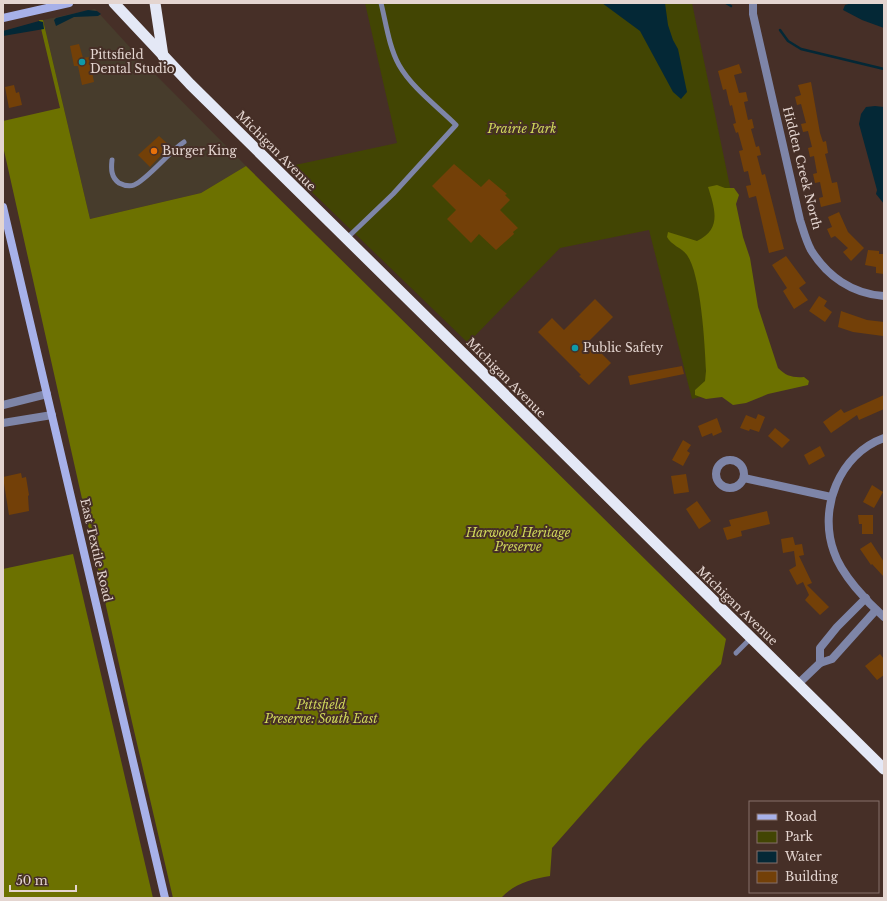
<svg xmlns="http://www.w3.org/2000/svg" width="887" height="901" font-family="'Libre Baskerville',serif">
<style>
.commercial{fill:#473c2c}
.green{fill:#424503}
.forest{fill:#6c7100}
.water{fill:#042836}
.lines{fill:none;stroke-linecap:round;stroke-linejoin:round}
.stream{stroke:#042836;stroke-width:2.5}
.building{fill:#734008}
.service{stroke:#7e85a8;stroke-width:5}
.minor{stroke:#7e85a8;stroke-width:8}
.secondary{stroke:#a7b1e9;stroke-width:8}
.trunk{stroke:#e4e8f6;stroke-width:11}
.culture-dot{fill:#0f9aa8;stroke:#462f27;stroke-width:1.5}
.food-dot{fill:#e8710a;stroke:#462f27;stroke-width:1.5}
.labels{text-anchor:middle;stroke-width:4;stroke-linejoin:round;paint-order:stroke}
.poi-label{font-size:12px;fill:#e4d5d0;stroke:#462f27;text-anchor:start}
.park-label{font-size:12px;font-style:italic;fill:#d0d85b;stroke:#462f27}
.street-label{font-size:12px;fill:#e4d5d0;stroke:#462f27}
</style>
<rect width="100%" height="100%" fill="#462f27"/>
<path class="commercial" d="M95 9 147 66 246 166 201 193 90 219 43 20Z"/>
<path class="green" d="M365 3H692L770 380 692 399 649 230 560 248 468 343 286 167 397 143Z"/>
<g class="forest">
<path d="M39 20H43L90 219 201 193 246 166 726 639 721 664 643 745 552 848 550 876C531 879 514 884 501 898H173L132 722 3 146V121L60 108Z"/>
<path d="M717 185 725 188H734L739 195 736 204 743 237 750 258 758 307 778 368C786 376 793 378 804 377L809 381 808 385 768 394 746 403 733 405 722 397 706 399 695 395V390L705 381 706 371C705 346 701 274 687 255 682 248 671 245 667 237L668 232 697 241C722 229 715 209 708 187Z"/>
<path d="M73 554 153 898H3V569Z"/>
</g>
<g class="water">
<path d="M602 3H665L668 25 673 40 678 49 687 92 681 99 673 92 640 31Z"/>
<path d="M852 3H884V28L862 20 843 10 845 5Z"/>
<path d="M88 10 97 11 101 14 98 16 74 17 56 26 54 20 56 18Z"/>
<path d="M39 21 43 22 44 29 3 36V31Z"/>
<path d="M875 106 884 107V204L876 194 877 190 859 124 861 114 866 107Z"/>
</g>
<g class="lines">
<g class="stream">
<path d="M726 3 731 6"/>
<path d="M780 30 788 41 801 49 884 69"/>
</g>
</g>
<g class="building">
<path d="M79 44 83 58 89 57 94 82 82 85 78 66H74L70 46Z"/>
<path d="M739 64 742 73 734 75 739 93 746 92 748 101 744 102 748 120 752 119 754 128 751 129 756 147 759 146 761 155 757 156 762 175 765 174 784 249 769 253 756 196 749 198 746 186 751 185 748 171 744 172 739 151 743 150 738 132 736 133 733 124 736 123 732 105 730 106 726 89 723 90 718 71Z"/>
<path d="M811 82 820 133 823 142 826 141 828 153 825 154 832 183 837 182 841 202 821 207 819 198 823 197 820 182 815 183 813 174 817 173 814 156 810 157 808 148 812 147 808 131 803 132 801 124 806 123 801 104 797 105 795 97 801 95 798 85Z"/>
<path d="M14 85 16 93 19 92 22 105 9 108 5 87Z"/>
<path d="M159 136 170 146 150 167 138 155Z"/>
<path d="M454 164 481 187 489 179 507 194 505 195 510 200 500 210 518 228 513 232 514 234 496 250 479 234 471 243 447 219 456 210 432 186Z"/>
<path d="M839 212 848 232 864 248 851 261 843 252 848 248 835 236 831 238 827 229 832 227 828 217Z"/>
<path d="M868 250 879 251V254H884V274L876 273V267L865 265Z"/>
<path d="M786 256 806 283 799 288 808 300 794 309 783 291 787 288 772 265Z"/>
<path d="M819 296 827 301 824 306 832 312 825 322 809 311Z"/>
<path d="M595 299 613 317 589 341 611 363 589 385 579 376 581 375 538 332 552 318 564 330Z"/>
<path d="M841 311 867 320 884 322 883 336 853 332 838 327Z"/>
<path d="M682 366 684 374 630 385 628 376Z"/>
<path d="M884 395V409L859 420 857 415 831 433 823 422 841 409 844 413Z"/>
<path d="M758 414 765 417 759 432 750 429 749 431 740 428 746 415 756 419Z"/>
<path d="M717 418 722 432 713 436 712 433 702 437 698 426Z"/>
<path d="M775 428 790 440 782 448 768 436Z"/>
<path d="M683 440 691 445 687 451 690 453 683 466 672 460Z"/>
<path d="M820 446 825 456 809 465 804 455Z"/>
<path d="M21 473 22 478 26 477 29 495 28 496 29 511 9 515 3 477Z"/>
<path d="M686 474 689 492 674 494 671 476Z"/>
<path d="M872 485 883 492 874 508 863 502Z"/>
<path d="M697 501 711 521 699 529 686 509Z"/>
<path d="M767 511 770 524 741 531 742 536 727 540 723 528 731 526 729 520Z"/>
<path d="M858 515H873V534H862V524H859Z"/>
<path d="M793 537 795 545 802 544 804 555 799 556 812 583 807 585 829 607 820 615 805 600 809 595 803 582 797 585 789 570 796 566 794 551 783 553 781 539Z"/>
<path d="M871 542 884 562V577L872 564 871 565 860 549Z"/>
<path d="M880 654 884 659V675L877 680 865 666Z"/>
</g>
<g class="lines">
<g class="service">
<path d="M112 160C111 169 111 177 119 183 123 185 129 187 134 185 146 181 170 151 184 142"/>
<path d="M346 239 393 194 456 125C438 107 412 88 399 65 389 47 386 23 381 3"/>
<path d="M736 653 751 638"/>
</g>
<g class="minor">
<path d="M753 3V14L800 220C803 229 806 241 811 250 827 276 852 294 884 296"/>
<path d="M3 405 47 394"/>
<path d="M3 423 52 415"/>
<path d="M884 438C839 454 818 509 834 552 841 574 867 602 884 617"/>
<circle cx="730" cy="474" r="14"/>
<path d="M744 478 831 497"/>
<path d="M820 663V648L837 627 866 598"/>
<path d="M798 684 820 663 832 659 876 610"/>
</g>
<g class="secondary">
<path d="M3 18 69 3"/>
<path d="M3 207 165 898"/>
</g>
<g class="trunk">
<path d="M114 3 190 84 884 769"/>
<path d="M155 3 163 56"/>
</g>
</g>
<g class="culture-dot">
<circle cx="82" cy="62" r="4"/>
<circle cx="575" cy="348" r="4"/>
</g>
<circle class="food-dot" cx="154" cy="151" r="4"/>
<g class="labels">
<g class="poi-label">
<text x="90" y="59">Pittsfield<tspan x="90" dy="14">Dental Studio</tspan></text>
<text x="162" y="155">Burger King</text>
<text x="583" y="352">Public Safety</text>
</g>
<g class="park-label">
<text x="522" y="133">Prairie Park</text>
<text x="518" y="537">Harwood Heritage<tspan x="518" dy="14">Preserve</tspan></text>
<text x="321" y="709">Pittsfield<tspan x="321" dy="14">Preserve: South East</tspan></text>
</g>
<g class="street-label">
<text transform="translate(276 151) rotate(45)" y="4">Michigan Avenue</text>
<text transform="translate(802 168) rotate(76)" y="4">Hidden Creek North</text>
<text transform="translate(506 378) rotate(45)" y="4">Michigan Avenue</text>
<text transform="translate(96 550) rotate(77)" y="4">East Textile Road</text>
<text transform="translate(737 606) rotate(44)" y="4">Michigan Avenue</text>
</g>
</g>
<rect width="887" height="901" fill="none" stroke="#e4d5d0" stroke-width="8"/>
<rect x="749" y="801" width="130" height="92" fill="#462f27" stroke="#85716b"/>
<rect x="757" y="814" width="20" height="6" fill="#a7b1e9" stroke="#85716b"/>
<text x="785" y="821" font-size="12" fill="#e4d5d0">Road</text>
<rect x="757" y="831" width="20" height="12" fill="#424503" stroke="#85716b"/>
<text x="785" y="841" font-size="12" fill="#e4d5d0">Park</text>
<rect x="757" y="851" width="20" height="12" fill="#042836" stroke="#85716b"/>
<text x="785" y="861" font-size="12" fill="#e4d5d0">Water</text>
<rect x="757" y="871" width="20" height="12" fill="#734008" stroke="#85716b"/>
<text x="785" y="881" font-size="12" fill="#e4d5d0">Building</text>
<path d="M10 885v6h66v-6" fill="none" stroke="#e4d5d0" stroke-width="2"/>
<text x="16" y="885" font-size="12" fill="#e4d5d0" stroke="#462f27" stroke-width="3" paint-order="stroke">50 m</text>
</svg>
